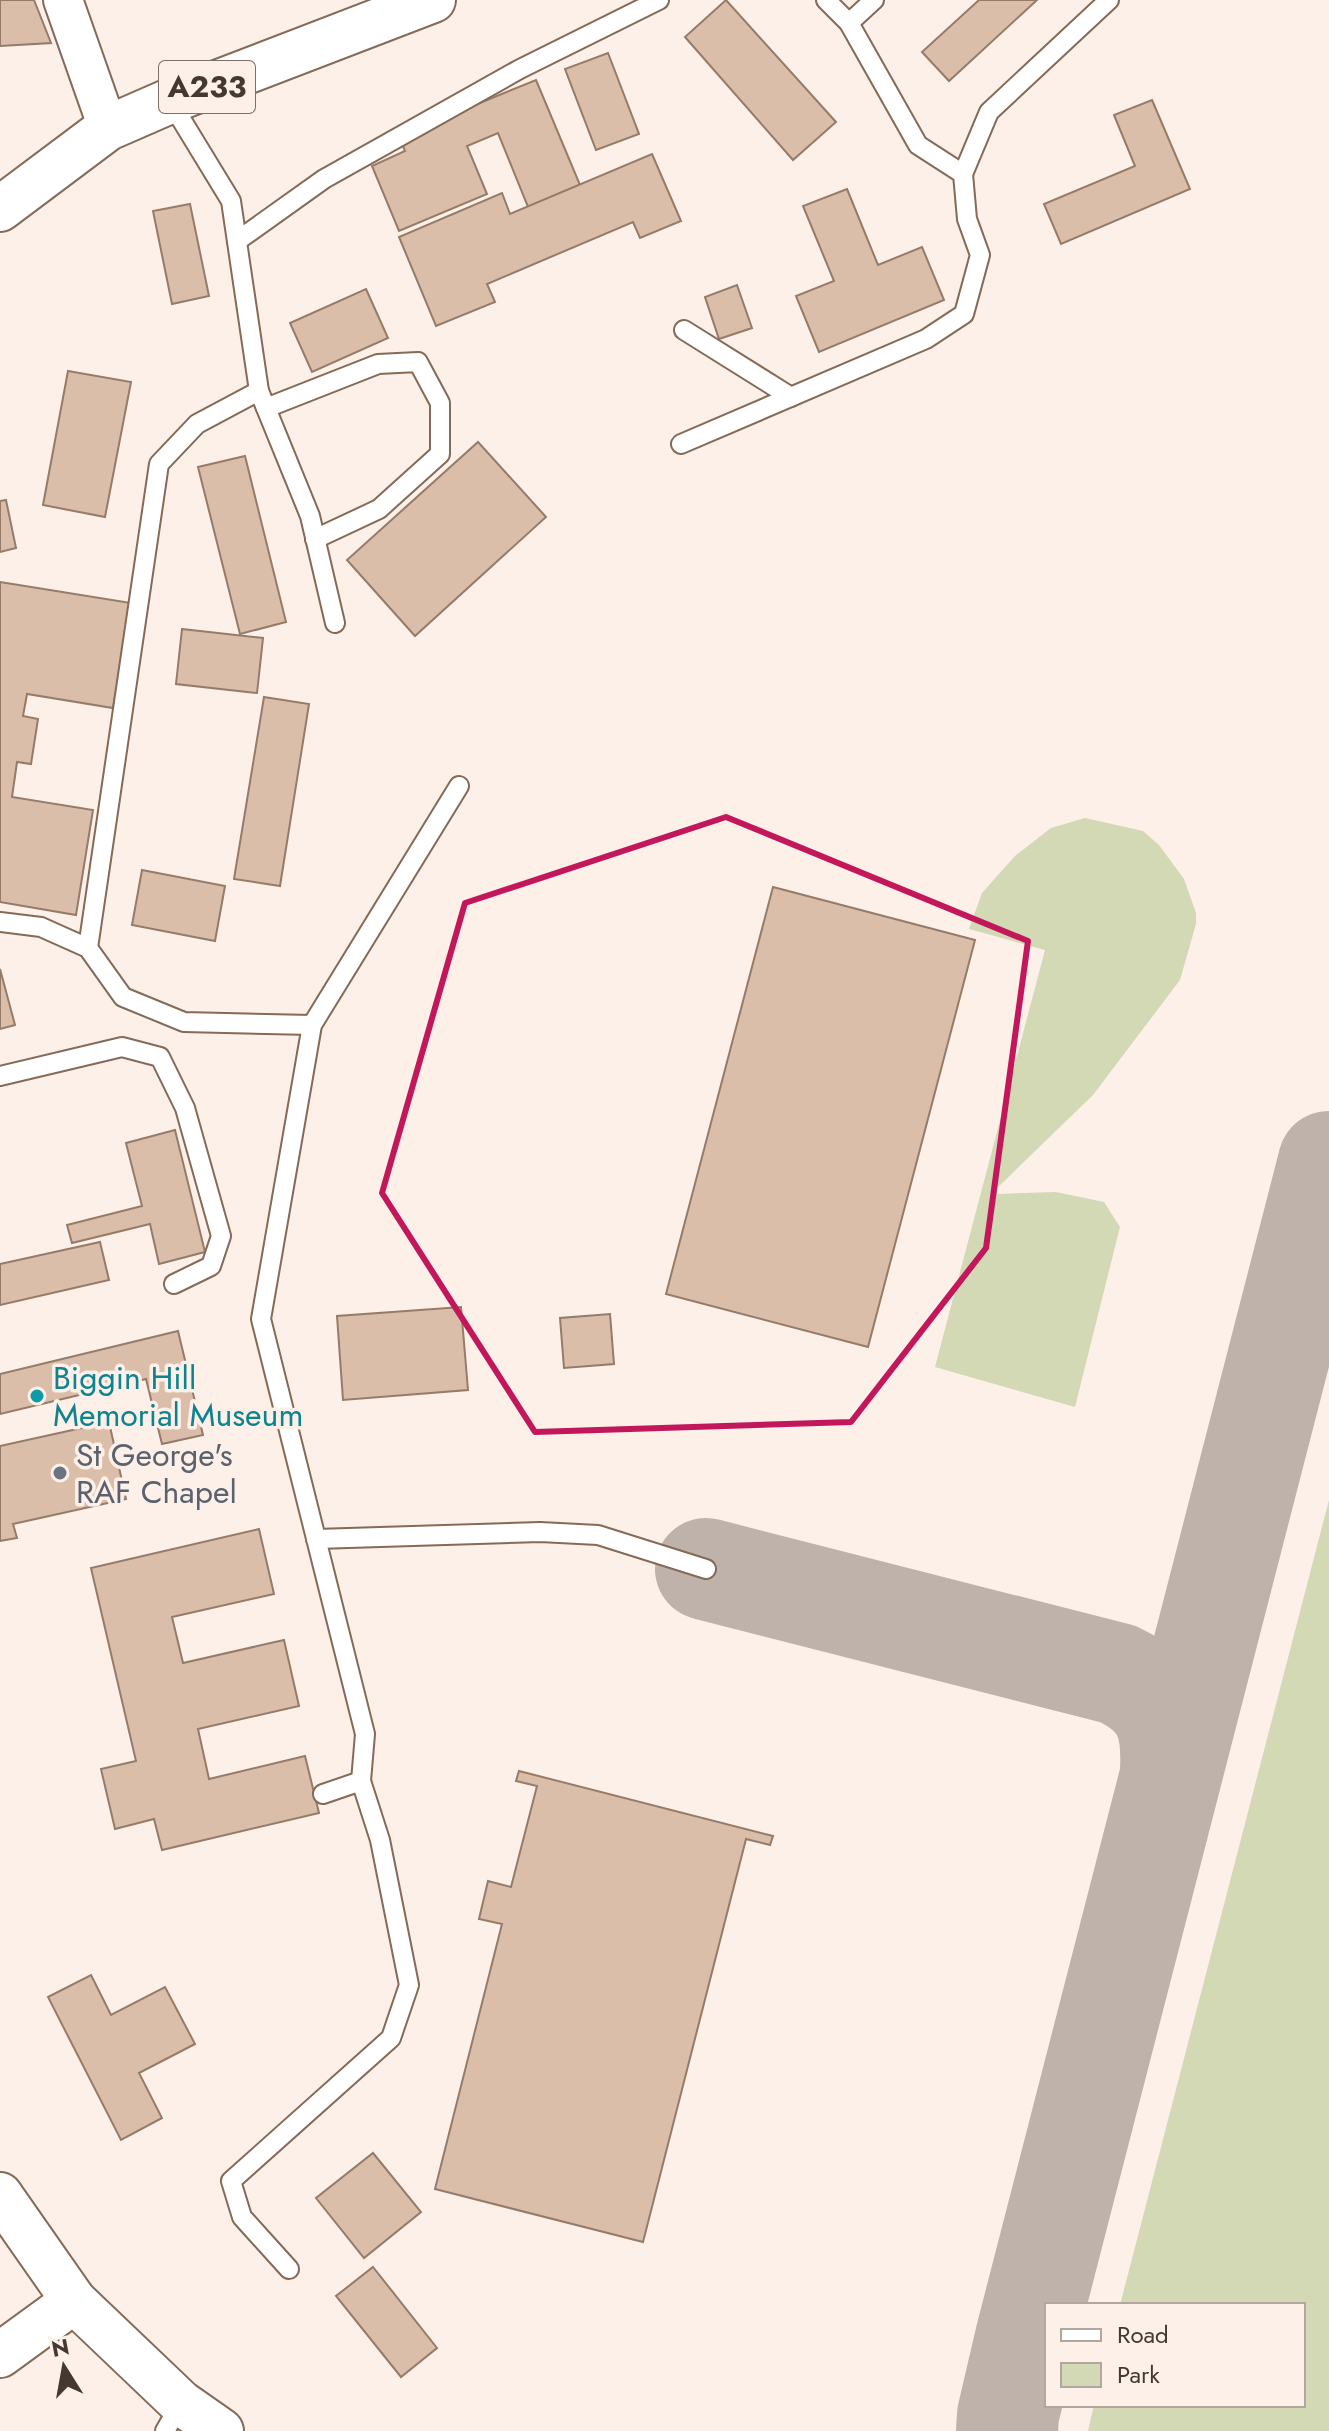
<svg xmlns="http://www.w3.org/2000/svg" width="1329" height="2431" font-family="Jost,sans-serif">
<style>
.green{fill:#d3d8b5}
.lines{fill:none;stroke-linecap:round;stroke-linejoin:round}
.taxiway{stroke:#beb2aa;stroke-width:102}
.building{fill:#dbbea9;stroke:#957b68;stroke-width:2}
.lane-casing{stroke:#846a57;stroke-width:22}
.street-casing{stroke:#846a57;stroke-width:42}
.secondary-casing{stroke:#846a57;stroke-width:48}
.primary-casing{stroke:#846a57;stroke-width:48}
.lane{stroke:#fff;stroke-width:18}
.street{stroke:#fff;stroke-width:38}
.secondary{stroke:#fff;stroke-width:44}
.primary{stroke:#fff;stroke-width:44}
.marked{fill:none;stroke:#c2185b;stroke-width:6;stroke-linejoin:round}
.culture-dot{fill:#0f9aa8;stroke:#fcf0e8;stroke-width:3}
.worship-dot{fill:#6b7280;stroke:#fcf0e8;stroke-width:3}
.labels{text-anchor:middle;stroke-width:7;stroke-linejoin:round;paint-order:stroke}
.shield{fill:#fcf0e8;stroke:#7b6f67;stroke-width:2}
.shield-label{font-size:30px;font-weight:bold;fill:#443830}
.culture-label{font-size:32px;fill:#0d838f;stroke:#fcf0e8;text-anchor:start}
.worship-label{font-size:32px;fill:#5b616d;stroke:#fcf0e8;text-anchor:start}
</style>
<rect width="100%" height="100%" fill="#fcf0e8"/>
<g class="green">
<path d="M1085 818 1143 831 1159 845 1184 879 1196 913V924L1180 980 1093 1095 996 1189 997 1194 1056 1192 1104 1202 1120 1227 1075 1407 935 1367 1045 950 969 929 982 893 1015 856 1051 828Z"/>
<path d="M1329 1500V2431H1088L1094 2405H1303V2305H1120Z"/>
</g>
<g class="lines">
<g class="taxiway">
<path d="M706 1569 1118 1674C1165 1697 1173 1722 1171 1772"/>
<path d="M1007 2431 1008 2415 1026 2338 1329 1162"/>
</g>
</g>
<g class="building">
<path d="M0 0H34L51 43 0 46Z"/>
<path d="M726 0 836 122 793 160 685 37Z"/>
<path d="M1037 0 949 81 922 52 979 0Z"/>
<path d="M608 53 639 134 596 150 565 69Z"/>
<path d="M536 80 580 185 528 207 498 133 467 146 487 194 399 231 372 166 405 151 399 136Z"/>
<path d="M1152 100 1190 189 1061 244 1044 204 1135 166 1114 115Z"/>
<path d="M652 154 681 221 640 238 633 222 487 284 495 302 436 326 399 237 502 193 510 214Z"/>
<path d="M847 189 878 265 922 247 944 300 819 352 796 296 834 281 803 206Z"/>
<path d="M190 204 209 296 172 304 153 211Z"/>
<path d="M737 285 752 328 719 339 705 297Z"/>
<path d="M366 289 388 338 312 372 290 323Z"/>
<path d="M68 371 131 382 105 517 43 505Z"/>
<path d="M478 442 546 517 415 636 347 560Z"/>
<path d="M245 456 286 622 240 634 198 467Z"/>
<path d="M6 500 16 548 0 552V501Z"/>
<path d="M0 582 131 603 113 708 27 694 23 716 38 719 31 764 17 762 12 797 93 810 76 915 0 902Z"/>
<path d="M182 629 263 638 257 693 176 684Z"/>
<path d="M264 697 309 704 280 886 234 879Z"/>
<path d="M142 870 225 886 215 941 132 925Z"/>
<path d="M773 887 975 940 868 1347 666 1294Z"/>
<path d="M0 969 15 1025 0 1029Z"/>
<path d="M175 1130 205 1252 159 1264 150 1224 72 1243 67 1225 142 1206 126 1143Z"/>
<path d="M100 1242 109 1280 0 1305V1264Z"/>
<path d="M461 1307 468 1390 343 1400 337 1316Z"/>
<path d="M610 1314 614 1364 564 1368 560 1318Z"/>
<path d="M178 1331 203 1435 162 1444 146 1379 0 1414V1374Z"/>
<path d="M109 1422 126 1499 13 1524 17 1538 0 1541V1446Z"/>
<path d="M259 1529 274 1594 172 1617 183 1663 284 1640 299 1706 198 1729 209 1779 305 1756 319 1813 162 1850 154 1819 115 1829 101 1769 136 1761 91 1568Z"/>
<path d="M519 1771 773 1836 770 1845 746 1839 643 2242 435 2189 502 1924 479 1919 488 1881 511 1887 537 1786 516 1781Z"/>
<path d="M91 1975 111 2015 165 1987 195 2044 139 2073 162 2118 121 2140 48 1997Z"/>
<path d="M373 2153 421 2212 364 2258 316 2198Z"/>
<path d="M373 2267 437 2348 401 2377 336 2296Z"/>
</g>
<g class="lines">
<defs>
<g id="lane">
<path d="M849 23 874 0"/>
<path d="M170 101 231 201 259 391 310 516 335 623"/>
<path d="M963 174 989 112 1109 0"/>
<path d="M237 241 324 179 520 69 659 0"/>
<path d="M684 330 791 397"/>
<path d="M266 408 378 364 418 362 440 403V454L379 509 315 539"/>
<path d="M681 444 926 339 964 314 980 255 967 219 963 174 918 145 849 23 826 0"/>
<path d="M0 922 41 927 88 948 123 997 184 1022 312 1025"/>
<path d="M88 948 159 464 197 424 259 391"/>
<path d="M0 1076 122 1047 160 1057 185 1108 221 1236 211 1266 174 1284"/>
<path d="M316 1539 540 1532 598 1535 706 1569"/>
<path d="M323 1794 361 1781 365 1734 261 1319 312 1025 459 786"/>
<path d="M289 2269 242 2217 231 2181 391 2038 409 1985 380 1840 361 1781"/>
<path d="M165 2431 181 2403"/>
</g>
<path id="street" d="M63 0 108 128"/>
<path id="secondary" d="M0 2355 74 2301"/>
<g id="primary">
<path d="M0 209 108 128 170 101 433 0"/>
<path d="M0 2195 74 2301 181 2403 221 2431"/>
</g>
</defs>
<use href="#lane" class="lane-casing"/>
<use href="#street" class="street-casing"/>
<use href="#secondary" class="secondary-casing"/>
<use href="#primary" class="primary-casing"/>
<use href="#lane" class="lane"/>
<use href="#street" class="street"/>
<use href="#secondary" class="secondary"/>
<use href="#primary" class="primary"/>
</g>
<path class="marked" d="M726 817 1028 941 986 1248 851 1422 535 1432 382 1193 465 903Z"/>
<circle class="culture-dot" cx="37" cy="1396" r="8"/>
<circle class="worship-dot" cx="60" cy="1473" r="8"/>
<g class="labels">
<rect class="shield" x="159" y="61" width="96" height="52" rx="6"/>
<g class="shield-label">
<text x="207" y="97">A233</text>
</g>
<g class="culture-label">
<text x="53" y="1389">Biggin Hill<tspan x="53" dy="37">Memorial Museum</tspan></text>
</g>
<g class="worship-label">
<text x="76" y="1466">St George's<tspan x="76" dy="37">RAF Chapel</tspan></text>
</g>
</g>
<rect x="1045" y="2303" width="260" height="104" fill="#fcf0e8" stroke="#b2a69e" stroke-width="2"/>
<rect x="1061" y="2329" width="40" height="12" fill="#ffffff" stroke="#b2a69e" stroke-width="2"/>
<text x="1117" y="2343" font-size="24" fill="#443830">Road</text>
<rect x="1061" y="2363" width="40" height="24" fill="#d3d8b5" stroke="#b2a69e" stroke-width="2"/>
<text x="1117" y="2383" font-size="24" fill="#443830">Park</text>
<g transform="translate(64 2367) rotate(349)" stroke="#fcf0e8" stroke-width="6" paint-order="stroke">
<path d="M0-6L14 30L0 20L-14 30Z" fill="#443830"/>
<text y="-12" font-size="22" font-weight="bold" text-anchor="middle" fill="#443830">N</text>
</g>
</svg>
